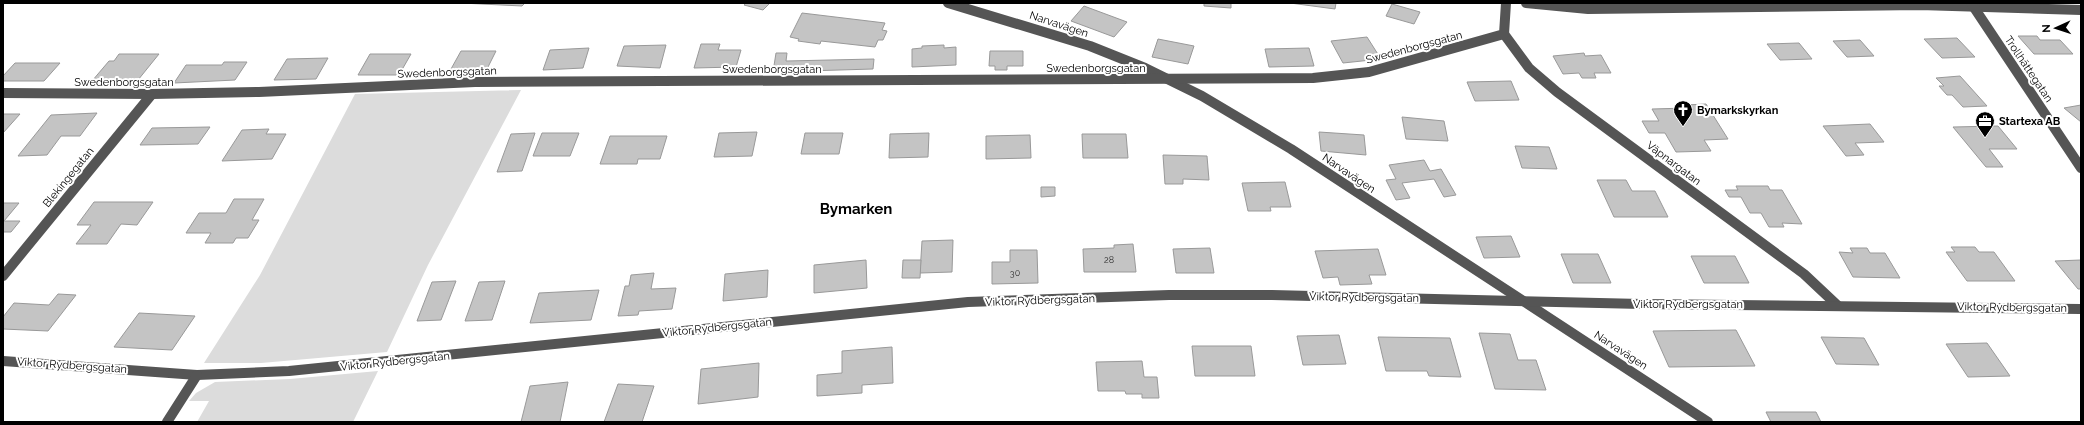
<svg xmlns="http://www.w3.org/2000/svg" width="2084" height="425" font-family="Raleway,sans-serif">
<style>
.green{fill:#dcdcdc}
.building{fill:#c4c4c4;stroke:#999}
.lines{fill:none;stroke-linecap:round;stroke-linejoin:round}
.minor{stroke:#555;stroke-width:10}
.labels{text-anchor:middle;stroke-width:4;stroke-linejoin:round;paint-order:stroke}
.number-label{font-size:9px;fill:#313131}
.street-label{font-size:11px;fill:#000;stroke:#fff}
.poi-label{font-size:11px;font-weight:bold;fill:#000;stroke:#fff;text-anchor:start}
.district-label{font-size:15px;font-weight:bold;fill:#000;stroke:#fff}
</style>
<rect width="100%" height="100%" fill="#fff"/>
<g class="green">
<path d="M521 90 428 265 387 352 261 363H204L260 275 355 94Z"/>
<path d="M378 371 353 422H197L209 401H189L196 393 215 382 290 379Z"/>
</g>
<g class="building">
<path d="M461 3H525L522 6Z"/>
<path d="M746 3H770L763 10 744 5Z"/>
<path d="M1204 3H1231V8L1204 6Z"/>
<path d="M1290 3H1336L1335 9Z"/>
<path d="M1392 4 1420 12 1414 24 1386 16Z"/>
<path d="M1084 6 1127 22 1114 37 1071 21Z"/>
<path d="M802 13 885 23 882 30 887 31 883 40H878L875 47 821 41 820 44 798 41 799 39 790 37Z"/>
<path d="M2018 36H2037L2040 40H2060L2073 54H2034Z"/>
<path d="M1367 37 1381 59 1343 63 1331 41Z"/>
<path d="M1957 38 1975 57 1942 58 1924 39Z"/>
<path d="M1158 39 1194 46 1188 64 1152 57Z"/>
<path d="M1860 40 1874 56 1847 57 1833 41Z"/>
<path d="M1799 43 1812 59 1780 60 1767 44Z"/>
<path d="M701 44H720L718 50H741L736 67 694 68Z"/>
<path d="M666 45 660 68 617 66 624 46Z"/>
<path d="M944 45V48L956 47V65L912 67V49L922 48V46Z"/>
<path d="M589 48 583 68 543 70 550 50Z"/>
<path d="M1309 48 1314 66 1269 67 1265 49Z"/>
<path d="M461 51H496L487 69H451Z"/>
<path d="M990 51H1023V66H1007V70H995V66H989Z"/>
<path d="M776 53H787L786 61 874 59 873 69 773 72Z"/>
<path d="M1584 53 1585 56 1601 55 1611 73H1594L1596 78H1582L1579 73 1563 74 1553 56Z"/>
<path d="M119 54H159L138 80 92 81 109 61H114Z"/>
<path d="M370 54H411L399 75H358Z"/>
<path d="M328 58 316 79 274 80 287 59Z"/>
<path d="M224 62H247L235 80 174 83 186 65H222Z"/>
<path d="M15 63H60L44 81H3V76Z"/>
<path d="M1960 76 1987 106 1963 107 1952 95H1947L1939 86H1944L1936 78Z"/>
<path d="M1511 81 1519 100 1475 101 1467 82Z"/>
<path d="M1706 104 1728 139 1704 140 1711 151 1676 152 1665 133H1649L1642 121H1659L1652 109 1687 108 1685 105Z"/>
<path d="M2081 105V122L2064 108Z"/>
<path d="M97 113 80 136H61L47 155 18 156 51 115Z"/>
<path d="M3 114H20L3 133Z"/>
<path d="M1402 117 1444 121 1448 141 1406 139Z"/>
<path d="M1870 124 1884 142 1855 143 1864 155 1846 156 1823 126Z"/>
<path d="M1998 126 2017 149H1989L2003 167H1986L1953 127Z"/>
<path d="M210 127 198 144 140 145 152 128Z"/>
<path d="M269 129 266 134H286L272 159 222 161 242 130Z"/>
<path d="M757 132 752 156 714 157 719 133Z"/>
<path d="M1319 132 1364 135 1366 155 1321 151Z"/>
<path d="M535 133 522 171 497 172 511 134Z"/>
<path d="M542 133H579L570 156H533Z"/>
<path d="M805 133H843L839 154H801Z"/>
<path d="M929 133 928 157 889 158 890 134Z"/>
<path d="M1082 134H1126L1128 158H1083Z"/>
<path d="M1030 135 1031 158 986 159V136Z"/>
<path d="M610 136H667L660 159H638L637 164H600Z"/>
<path d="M1515 146 1549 147 1557 169 1522 168Z"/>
<path d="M1163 155 1207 156 1209 180 1183 179V184H1165Z"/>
<path d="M1424 160 1430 171 1441 169 1456 195 1444 197 1434 179 1402 183 1410 198 1396 200 1386 180 1396 179 1389 165Z"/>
<path d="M1597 180H1626L1632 191H1655L1668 217H1614Z"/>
<path d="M1285 182 1291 207H1270L1271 211H1248L1242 183Z"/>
<path d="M1736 186H1768L1770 190H1782L1802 224 1782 223 1784 227H1769L1761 213H1750L1741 197H1729L1725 190H1738Z"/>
<path d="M1041 187H1055V196L1041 197Z"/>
<path d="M234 199H264L252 220H259L248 238H236L233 243H205L211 233H186L199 213H226Z"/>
<path d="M94 202H153L137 225 121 224 107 244H76L91 225H77Z"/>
<path d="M3 203H19L4 221H20L11 232H3Z"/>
<path d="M1511 236 1520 257 1484 258 1476 237Z"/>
<path d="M953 240 952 272 920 273 922 241Z"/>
<path d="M1133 244 1136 272H1084L1083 249 1114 248V245Z"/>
<path d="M1951 247H1975L1979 252H1994L2015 281H1967L1946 252H1955Z"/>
<path d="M1210 248 1214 273H1176L1173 249Z"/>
<path d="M1850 248H1867L1870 253H1885L1900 278 1853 277 1839 252 1853 253Z"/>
<path d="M1378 249 1386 275H1369L1372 284 1340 285 1338 277 1323 278 1315 251Z"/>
<path d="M1010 250H1037L1038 283 992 284V262H1010Z"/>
<path d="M1561 254H1598L1611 283H1573Z"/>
<path d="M1691 256H1735L1749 283H1704Z"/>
<path d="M866 260 867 288 814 293V265Z"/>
<path d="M903 260H921L920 278H902Z"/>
<path d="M2081 260V289H2078L2055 261Z"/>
<path d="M768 270 767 297 723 301 725 274Z"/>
<path d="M654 273 651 289 676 288 672 309 639 311 638 315 618 316 625 286H629L631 275Z"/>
<path d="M456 281 441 320 417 321 432 282Z"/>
<path d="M505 281 492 320 465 321 479 282Z"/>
<path d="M599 290 591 320 530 323 539 293Z"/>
<path d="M58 294 76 295 48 331 3 329V317L14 303 49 305Z"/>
<path d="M139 313 195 316 172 350 114 347Z"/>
<path d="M1736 330 1755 366 1669 367 1653 331Z"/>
<path d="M1479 333 1510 334 1518 360H1536L1546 390 1495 389Z"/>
<path d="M1339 335 1346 364 1303 365 1297 336Z"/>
<path d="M1378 337 1450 338 1461 377 1429 376 1427 371H1386Z"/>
<path d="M1821 337 1864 338 1879 365 1836 364Z"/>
<path d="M1987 343 2010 376 1968 377 1946 344Z"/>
<path d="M1192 346H1251L1255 376H1195Z"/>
<path d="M892 347 893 383 862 385V393L817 396V375L842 373V351Z"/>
<path d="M1142 361 1144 377H1157L1159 398H1142V394H1126L1125 391H1098L1096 362Z"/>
<path d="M759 363 758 397 698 404 701 369Z"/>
<path d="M568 382 560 422H521L530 386Z"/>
<path d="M618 384 654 386 642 422H604Z"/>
<path d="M1766 412H1816L1821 422H1771Z"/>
</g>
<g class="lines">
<g class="minor">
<path d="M948 3 1090 46 1145 68 1202 96 1291 149 1708 422"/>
<path d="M1526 3 1588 9 1920 5 2081 10"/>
<path d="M1971 3 2081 168"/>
<path d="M1504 34 1529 68 1557 92 1804 274 1837 305"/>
<path d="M3 93 152 94 259 92 475 82 1313 78 1369 72 1504 34 1506 3"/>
<path d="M3 276 152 94"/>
<path d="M3 361 197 375 289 371 968 302 1169 295H1272L1642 304 2081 309"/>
<path d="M167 422 197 375"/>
</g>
</g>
<defs>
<symbol id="church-pin" viewBox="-11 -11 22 30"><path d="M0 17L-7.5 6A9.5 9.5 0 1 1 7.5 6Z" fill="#000" stroke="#fff"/><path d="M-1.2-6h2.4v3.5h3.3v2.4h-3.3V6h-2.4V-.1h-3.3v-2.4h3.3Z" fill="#fff"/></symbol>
<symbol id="office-pin" viewBox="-11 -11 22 30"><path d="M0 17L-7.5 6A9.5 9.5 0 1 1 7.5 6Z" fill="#000" stroke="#fff"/><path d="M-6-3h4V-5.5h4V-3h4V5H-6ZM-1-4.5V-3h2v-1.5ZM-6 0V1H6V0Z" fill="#fff"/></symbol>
</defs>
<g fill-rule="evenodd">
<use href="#church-pin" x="1672" y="99" width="22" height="30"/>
<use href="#office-pin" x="1974" y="110" width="22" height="30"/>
</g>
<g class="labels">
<g class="number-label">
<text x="1109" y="263">28</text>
<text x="1015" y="276">30</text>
</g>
<g class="street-label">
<text transform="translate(1059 24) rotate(18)" y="4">Narvavägen</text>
<text transform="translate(1414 47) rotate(-15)" y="4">Swedenborgsgatan</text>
<text x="1096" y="72">Swedenborgsgatan</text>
<text x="772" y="73">Swedenborgsgatan</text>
<text transform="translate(2029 69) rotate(56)" y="4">Trollhättegatan</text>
<text transform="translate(447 72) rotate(-2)" y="4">Swedenborgsgatan</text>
<text x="124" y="86">Swedenborgsgatan</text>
<text transform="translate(1674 163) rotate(37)" y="4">Väpnargatan</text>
<text transform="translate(1349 173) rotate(34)" y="4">Narvavägen</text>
<text transform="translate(68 177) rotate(-51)" y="4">Blekingegatan</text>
<text transform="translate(1364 297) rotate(1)" y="4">Viktor Rydbergsgatan</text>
<text transform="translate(1040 300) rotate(-2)" y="4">Viktor Rydbergsgatan</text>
<text x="1688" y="308">Viktor Rydbergsgatan</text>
<text transform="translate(2012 307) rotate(1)" y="4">Viktor Rydbergsgatan</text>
<text transform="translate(717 327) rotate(-6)" y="4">Viktor Rydbergsgatan</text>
<text transform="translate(1621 350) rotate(33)" y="4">Narvavägen</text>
<text transform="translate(395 361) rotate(-6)" y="4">Viktor Rydbergsgatan</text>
<text transform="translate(72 365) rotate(4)" y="4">Viktor Rydbergsgatan</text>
</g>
<g class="poi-label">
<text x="1697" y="114">Bymarkskyrkan</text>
<text x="1999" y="125">Startexa AB</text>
</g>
<g class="district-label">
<text x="856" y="214">Bymarken</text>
</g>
</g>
<rect width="2084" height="425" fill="none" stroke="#000000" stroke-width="8"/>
<g transform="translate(2056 28) rotate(267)" stroke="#ffffff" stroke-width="3" paint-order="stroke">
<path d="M0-3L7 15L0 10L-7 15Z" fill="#000000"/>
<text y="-6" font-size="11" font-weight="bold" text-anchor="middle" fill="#000000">N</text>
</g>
</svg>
